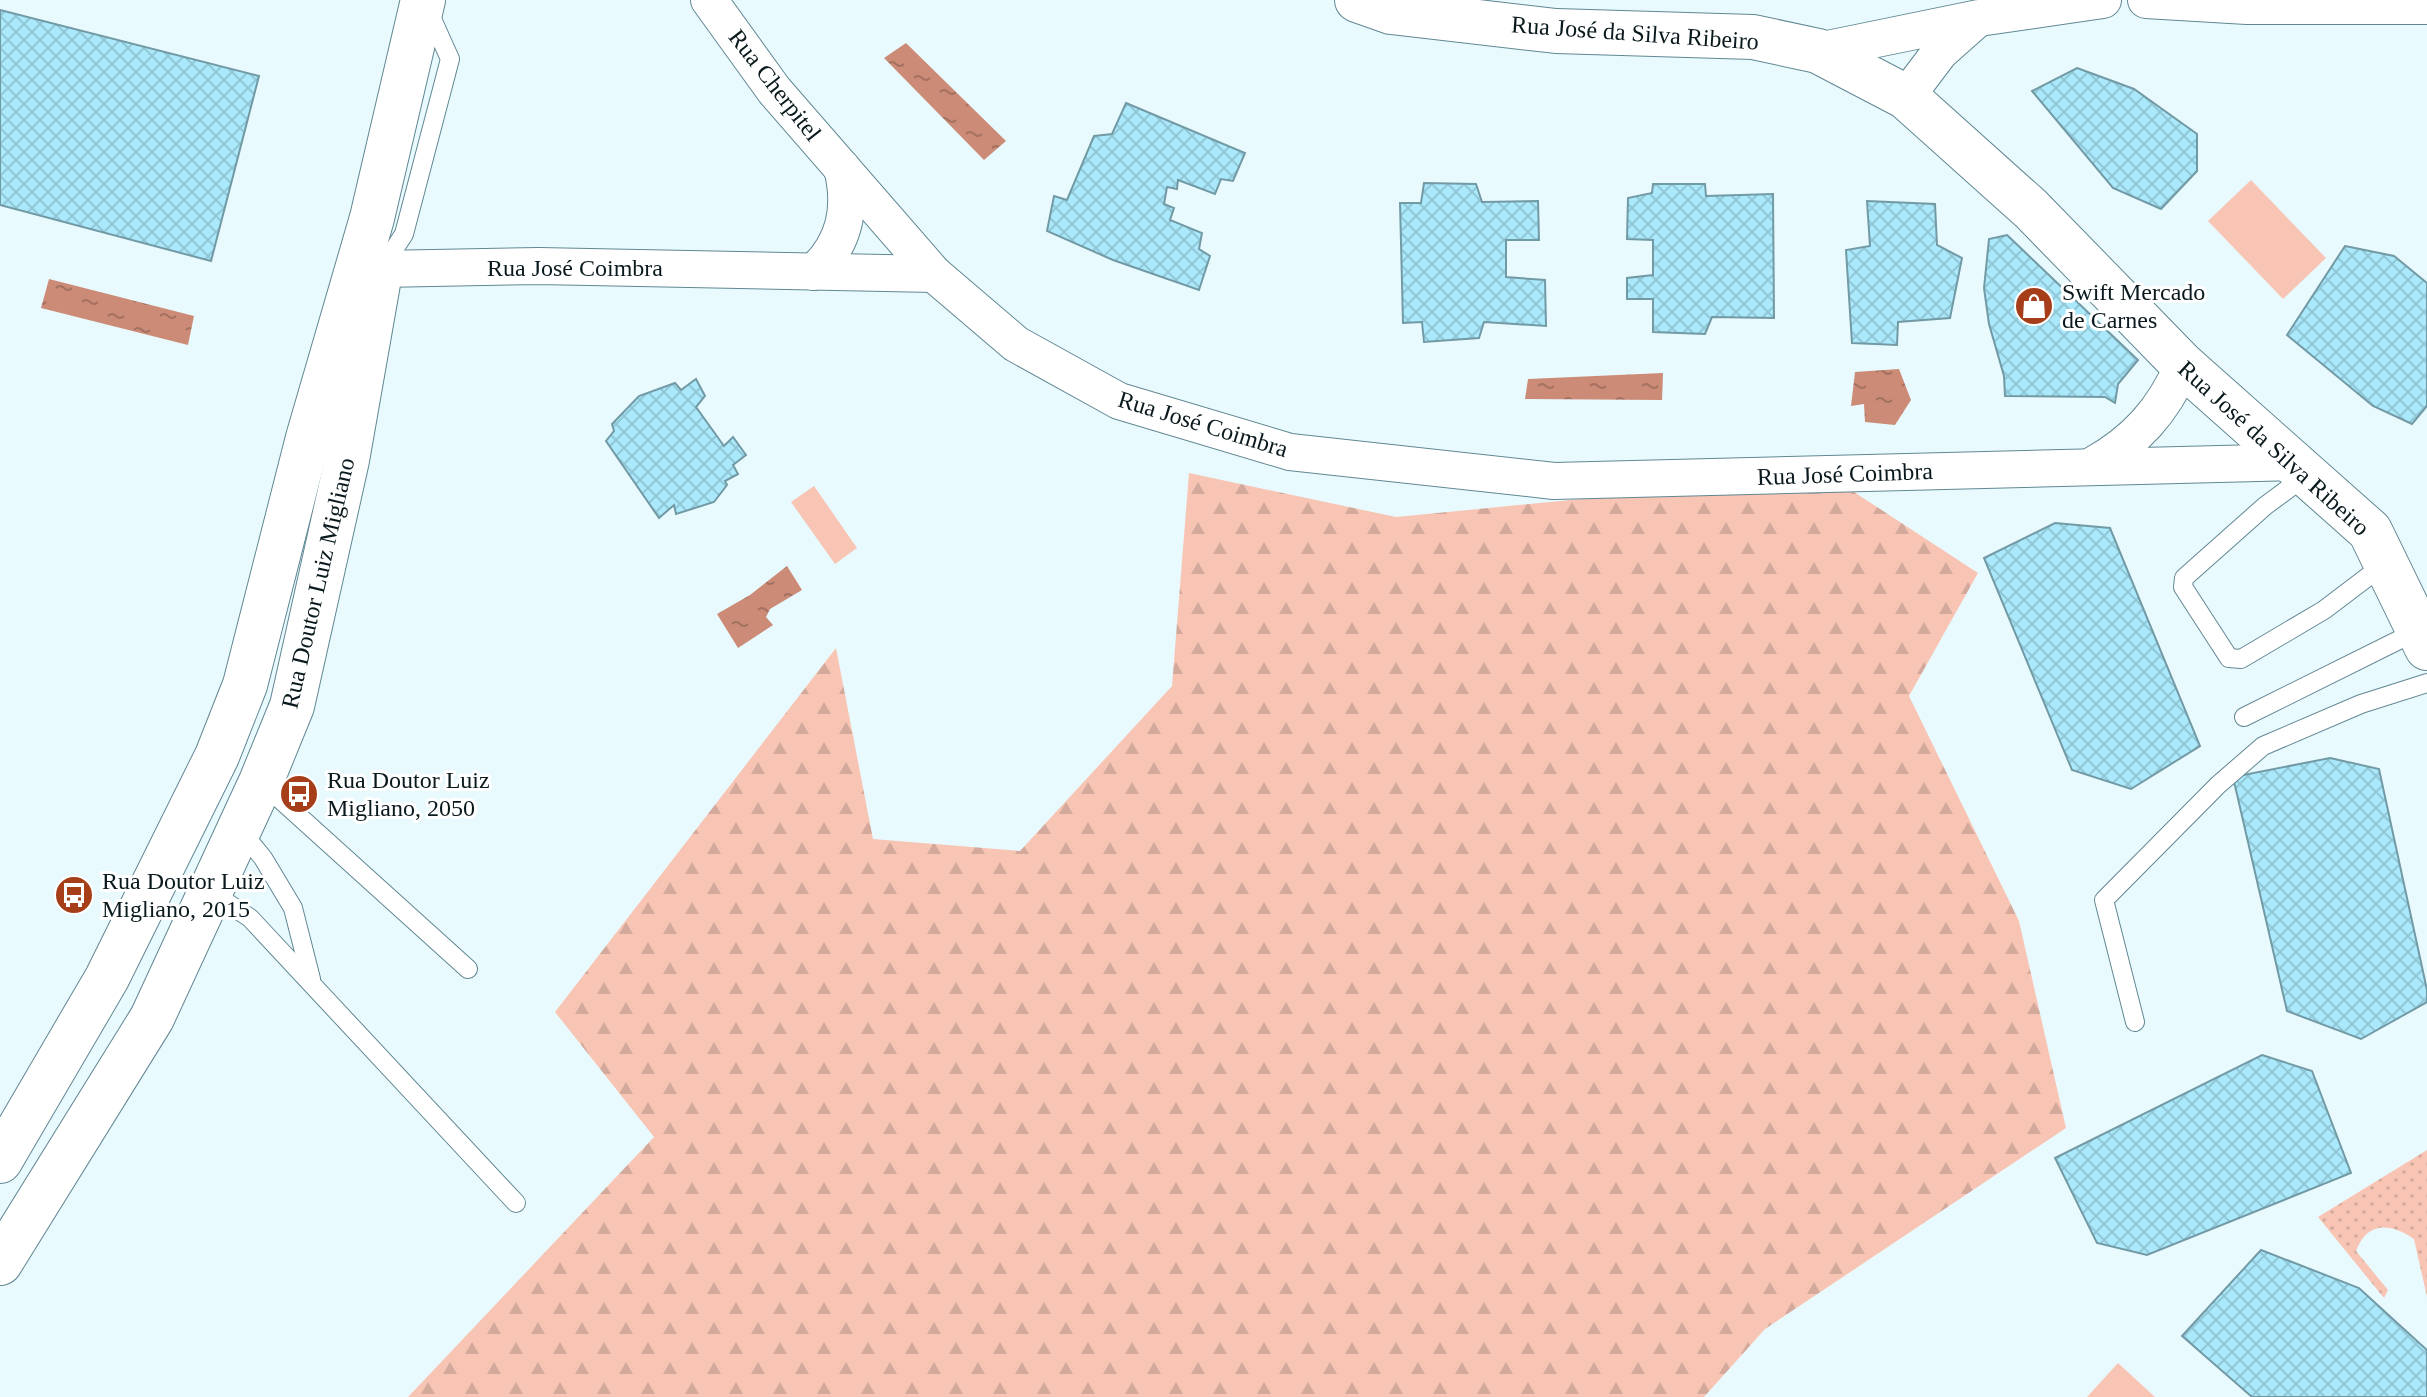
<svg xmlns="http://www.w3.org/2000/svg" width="2427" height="1397" font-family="Georgia,serif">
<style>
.grass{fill:url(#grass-dots)}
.forest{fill:url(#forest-firs)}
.green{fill:#f8c5b5}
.water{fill:url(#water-ripples)}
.building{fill:url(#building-cross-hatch);stroke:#729aa5;stroke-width:2}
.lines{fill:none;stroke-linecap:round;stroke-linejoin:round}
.lane-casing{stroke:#608792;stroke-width:20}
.street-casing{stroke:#608792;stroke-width:38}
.secondary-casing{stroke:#608792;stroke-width:46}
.lane{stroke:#fff;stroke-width:18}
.street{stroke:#fff;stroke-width:36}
.secondary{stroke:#fff;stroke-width:44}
.labels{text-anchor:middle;stroke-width:6;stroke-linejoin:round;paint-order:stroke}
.street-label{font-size:24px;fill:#0a191e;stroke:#fff}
.poi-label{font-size:24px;fill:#0a191e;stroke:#fff;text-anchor:start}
</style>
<defs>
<pattern id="grass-dots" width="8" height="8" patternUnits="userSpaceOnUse" patternTransform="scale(2)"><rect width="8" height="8" fill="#f8c5b5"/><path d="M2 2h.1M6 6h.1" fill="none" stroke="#d3a99b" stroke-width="1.8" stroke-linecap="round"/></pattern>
<pattern id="forest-firs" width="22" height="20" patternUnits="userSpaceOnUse" patternTransform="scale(2)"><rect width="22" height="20" fill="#f8c5b5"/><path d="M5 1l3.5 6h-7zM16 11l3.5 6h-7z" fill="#d3a99b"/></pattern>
<pattern id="water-ripples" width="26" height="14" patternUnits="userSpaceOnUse" patternTransform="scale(2)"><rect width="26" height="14" fill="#cc8b76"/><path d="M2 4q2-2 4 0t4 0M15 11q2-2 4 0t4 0" fill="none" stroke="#a47160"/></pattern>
<pattern id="building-cross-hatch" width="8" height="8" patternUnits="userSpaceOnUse" patternTransform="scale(2)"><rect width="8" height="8" fill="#aae9fb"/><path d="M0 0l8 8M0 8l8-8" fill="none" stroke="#91c7d7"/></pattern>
</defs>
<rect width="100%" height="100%" fill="#e9faff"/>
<path class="grass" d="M2427 1150V1297L2414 1239C2392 1224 2368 1220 2356 1251L2388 1290 2384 1298 2318 1217Z"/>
<path class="forest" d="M1189 473 1396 517 1828 475 1978 573 1909 696 2019 921 2066 1128 1765 1329 1704 1397H408L654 1137 555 1012 836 648 873 839 1020 851 1172 686Z"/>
<g class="green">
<path d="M2251 180 2326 258 2283 299 2208 221Z"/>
<path d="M814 486 857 548 835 564 791 502Z"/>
<path d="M2118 1363 2155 1397H2087Z"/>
</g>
<g class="water">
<path d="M906 43 1006 141 984 160 884 58Z"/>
<path d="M49 279 194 316 188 345 41 308Z"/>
<path d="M1899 369 1911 400 1895 425 1865 422 1864 404 1851 406 1855 372Z"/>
<path d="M1663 373 1662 400 1525 399 1528 379Z"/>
<path d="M787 566 802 590 770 609 766 617 773 625 738 648 717 614 750 595Z"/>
</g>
<g class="building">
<path d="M0 10 259 76 211 261 0 205Z"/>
<path d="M2077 68 2134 89 2197 134V171L2161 209 2113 188 2032 91Z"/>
<path d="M1126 103 1245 153 1233 181 1221 179 1215 194 1178 180 1177 189 1167 187 1164 204 1174 208 1170 220 1202 233 1199 249 1210 256 1199 290 1113 260 1047 231 1054 196 1067 200 1094 136 1112 134Z"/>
<path d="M1424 183 1476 184 1482 202 1538 201 1539 240H1506V277L1545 280 1546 326 1484 322 1479 338 1424 342 1422 322 1403 323 1400 203H1421Z"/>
<path d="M1653 184H1705L1706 196 1773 194 1774 318 1712 317 1705 334 1653 332V299H1627V278L1653 275V240L1627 239 1628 198 1652 193Z"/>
<path d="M1867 201 1935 204 1937 245 1962 258 1950 318 1898 322 1897 345 1852 343 1846 250 1870 246Z"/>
<path d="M2007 235 2138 360 2118 384 2115 403 2105 397 2005 396 2004 376 1989 324 1984 288 1989 239Z"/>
<path d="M2345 246 2394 256 2427 283V406L2412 424 2373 406 2287 335Z"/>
<path d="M696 379 705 396 696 407 724 446 733 437 746 455 733 465 738 474 725 481 727 485 714 502 676 514 674 505 659 518 606 441 614 431 612 424 639 396 675 383 681 390Z"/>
<path d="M2055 523 2110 528 2200 746 2131 789 2072 770 1984 558Z"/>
<path d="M2330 758 2379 769 2427 990V1002L2361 1039 2287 1011 2233 777Z"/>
<path d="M2262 1055 2312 1071 2351 1173 2147 1255 2097 1243 2055 1158Z"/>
<path d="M2261 1250 2359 1288 2427 1350V1397H2252L2182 1336Z"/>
</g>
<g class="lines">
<defs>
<g id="lane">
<path d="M382 268 404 234 450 59 428 10"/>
<path d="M2307 475 2265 506 2184 578 2183 587 2229 658 2241 659 2324 610 2386 563"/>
<path d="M2244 717 2419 630"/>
<path d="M261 782 468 969"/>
<path d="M241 831 263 858 293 908 311 979"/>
<path d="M211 892 250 918 516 1203"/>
<path d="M2135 1022 2104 900 2218 785 2263 746 2361 704 2427 683"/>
</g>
<g id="street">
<path d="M709 0 774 90 934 274 1016 344 1119 401 1290 452 1554 481 2294 462"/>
<path d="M2146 0 2247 6H2427"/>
<path d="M1818 51 1979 18 2103 0"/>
<path d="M1906 97 1940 52 1976 20"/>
<path d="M363 249 368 260 381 269 539 266 934 274"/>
<path d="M814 272C845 243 852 208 842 168"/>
<path d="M2093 465C2136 441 2163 411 2183 365"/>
</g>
<g id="secondary">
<path d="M1357 0 1391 12 1556 31 1753 37 1818 51 1906 97 2031 209 2183 365 2370 531 2427 648"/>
<path d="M0 1161 107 978 217 756 245 685 308 438 372 218 423 0"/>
<path d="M0 1263 152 1018 261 782 292 706 347 460 380 272"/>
</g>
</defs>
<use href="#lane" class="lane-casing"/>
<use href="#street" class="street-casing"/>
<use href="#secondary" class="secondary-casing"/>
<use href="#lane" class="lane"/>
<use href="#street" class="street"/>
<use href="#secondary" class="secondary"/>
</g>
<defs>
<symbol id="shop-disc" viewBox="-11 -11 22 22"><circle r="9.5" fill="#a53e19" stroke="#fff"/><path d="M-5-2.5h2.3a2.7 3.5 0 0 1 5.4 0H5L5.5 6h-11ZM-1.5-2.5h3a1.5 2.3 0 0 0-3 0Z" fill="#fff"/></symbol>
<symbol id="bus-disc" viewBox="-11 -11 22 22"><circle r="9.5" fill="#a53e19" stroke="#fff"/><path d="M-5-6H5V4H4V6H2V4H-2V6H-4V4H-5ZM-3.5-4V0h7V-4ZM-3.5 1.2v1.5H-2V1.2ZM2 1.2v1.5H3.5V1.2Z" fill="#fff"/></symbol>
</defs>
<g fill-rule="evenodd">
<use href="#shop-disc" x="2012" y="284" width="44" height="44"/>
<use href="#bus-disc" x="277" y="772" width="44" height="44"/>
<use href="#bus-disc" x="52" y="873" width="44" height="44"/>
</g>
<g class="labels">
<g class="street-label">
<text transform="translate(1635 33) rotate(4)" y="8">Rua José da Silva Ribeiro</text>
<text transform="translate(775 85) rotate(52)" y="8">Rua Cherpitel</text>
<text x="575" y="276">Rua José Coimbra</text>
<text transform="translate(1203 424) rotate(17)" y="8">Rua José Coimbra</text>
<text transform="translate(2274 448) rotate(42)" y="8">Rua José da Silva Ribeiro</text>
<text transform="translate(1845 474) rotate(-2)" y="8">Rua José Coimbra</text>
<text transform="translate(318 583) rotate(-77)" y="8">Rua Doutor Luiz Migliano</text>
</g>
<g class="poi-label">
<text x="2062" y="300">Swift Mercado<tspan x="2062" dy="28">de Carnes</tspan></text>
<text x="327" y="788">Rua Doutor Luiz<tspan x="327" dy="28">Migliano, 2050</tspan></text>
<text x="102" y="889">Rua Doutor Luiz<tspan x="102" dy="28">Migliano, 2015</tspan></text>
</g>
</g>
</svg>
